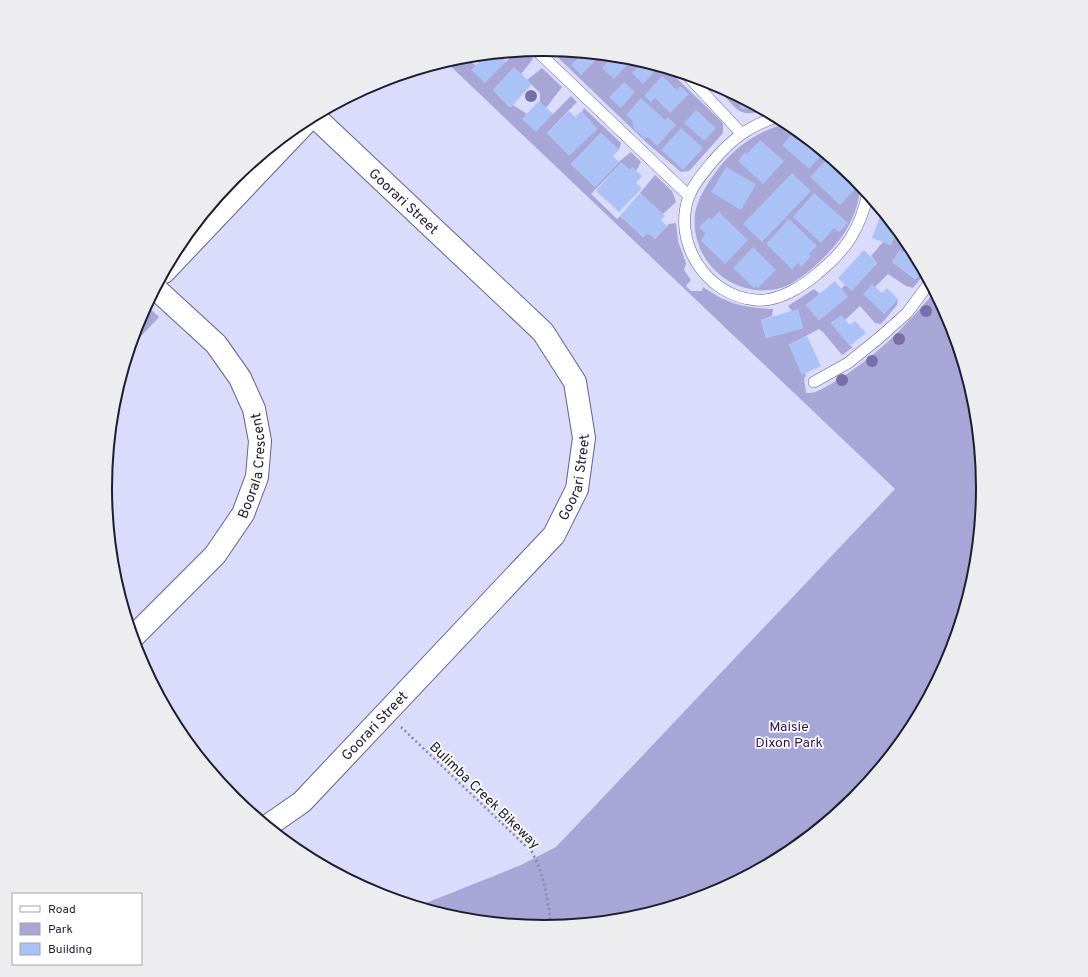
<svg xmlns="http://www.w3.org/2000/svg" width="1088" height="977" font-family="Overpass,sans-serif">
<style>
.green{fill:#a7a6d7}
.building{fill:#aac2f5}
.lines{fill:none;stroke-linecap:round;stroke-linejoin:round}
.lane-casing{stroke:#636192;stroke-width:12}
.street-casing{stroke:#636192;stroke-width:24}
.path{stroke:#8989a4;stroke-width:2.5;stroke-dasharray:2 3;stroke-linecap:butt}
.lane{stroke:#fff;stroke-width:11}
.street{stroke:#fff;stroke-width:22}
.tree{fill:#786fa8}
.labels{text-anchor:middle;stroke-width:3.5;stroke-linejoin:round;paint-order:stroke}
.street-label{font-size:14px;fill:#1e1d31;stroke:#fff}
.park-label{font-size:14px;fill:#271663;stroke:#fff}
.rim{fill:none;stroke:#1e1d31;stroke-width:2}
</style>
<rect width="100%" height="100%" fill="#dbdbfc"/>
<g class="green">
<path d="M549 49 630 57 667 69 720 120 723 124V133L692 168 689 171 681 172 648 144Z"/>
<path d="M525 51 533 59 521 74 514 68 493 90 510 107 513 105 527 114 523 119 553 114 571 96 577 102 547 133 569 155 597 129 582 112 584 108 621 143 619 150 601 133 571 164 595 187 621 160 631 152 641 162 636 171 632 167 630 170 621 163 591 194 617 219 620 216 643 237 648 233 655 239 669 224 676 223 678 241 686 263 684 270 691 280 686 286 691 291H702L703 287C730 305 741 307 773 309L772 316 761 320 766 338 803 328 798 310 792 311 788 306 814 289 820 294 806 305 819 320 847 297 841 289 845 285 852 290 877 263 871 256 883 242 891 245 897 229 909 244 903 253 900 250 892 262 915 279 923 269 925 273 913 288 906 286 888 274 875 287 884 314 898 299 897 305 881 324 875 323 860 306 845 320 841 316 831 323 850 346 853 347 842 355 823 332 819 329 789 345 802 374 805 373 806 376 804 378 806 393C816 394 823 388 831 384 872 360 905 328 935 291L950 321 975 403 983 489 975 574 950 657 909 733 855 799 788 854 712 895 630 920 544 928 458 920 416 907 521 865 556 847 895 489 445 61 465 57 476 66 485 82 516 52Z"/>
<path d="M542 68 562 87 546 108 540 102V93L527 80Z"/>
<path d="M727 90 739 97 741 109 757 107 764 110C739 119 737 108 720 92Z"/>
<path d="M785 124 790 125 855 178C866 191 853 219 845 232 833 251 799 285 777 289 731 298 690 260 695 214 697 199 707 185 715 173 732 149 757 131 785 124Z"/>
<path d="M655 175 672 191 676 202 663 214 640 193Z"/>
<path d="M146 305 159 317 129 349 138 320Z"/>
</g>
<g class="building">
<path d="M498 53 506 61 485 83 471 70 486 55Z"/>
<path d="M583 53 596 54 599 57 581 75 571 65Z"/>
<path d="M613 56 622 57 629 63 614 79 602 68Z"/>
<path d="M643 62 655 65 658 68 643 84 632 73Z"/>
<path d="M514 67 532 84 511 107 493 90Z"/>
<path d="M662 76 677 90 680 86 689 94 670 113 655 98 651 102 644 96Z"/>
<path d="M624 82 635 92 621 108 609 97Z"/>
<path d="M739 97 749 102 757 107 741 109Z"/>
<path d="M641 98 665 120 668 117 676 125 657 146 648 137 645 139 634 129 632 120 626 115Z"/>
<path d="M539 101 553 114 536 132 522 119Z"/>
<path d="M696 110 716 128 704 141 684 123Z"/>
<path d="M569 111 575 117 581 111 597 129 569 156 547 133Z"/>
<path d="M681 128 703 148 683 170 661 150Z"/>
<path d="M796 130 824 153 809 169 782 145Z"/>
<path d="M601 133 619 150 613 156 619 162 595 187 571 164Z"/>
<path d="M760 140 784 161 763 184 738 161 745 152 747 154Z"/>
<path d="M829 157 854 177 852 182 857 187 840 205 810 177Z"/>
<path d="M621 162 630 170 632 167 642 176 636 183 642 188 619 212 596 191Z"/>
<path d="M726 167 756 184 741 210 711 192Z"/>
<path d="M792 173 811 191 762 242 743 224Z"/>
<path d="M640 193 665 216 661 220 667 226 655 239 648 233 643 237 620 216Z"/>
<path d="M814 193 848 223 839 232 834 228 821 243 793 217Z"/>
<path d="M882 211 897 229 891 245 872 238Z"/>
<path d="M719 212 748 240 725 264 701 241 705 233 699 227 709 217 711 220Z"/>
<path d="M789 219 817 246 809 254 811 256 801 267 798 263 792 269 766 244Z"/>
<path d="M753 247 776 270 758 288 756 286 754 288 733 268Z"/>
<path d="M864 250 877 263 852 291 838 278Z"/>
<path d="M900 250 911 258 914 253 923 269 916 279 892 262Z"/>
<path d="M835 281 848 297 819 320 806 305Z"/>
<path d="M872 284 882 293 887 288 898 299 884 314 863 294Z"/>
<path d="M798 309 803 328 766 338 761 320Z"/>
<path d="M841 315 850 325 855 321 866 333 850 346 831 324Z"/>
<path d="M807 336 821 366 802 375 789 345Z"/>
</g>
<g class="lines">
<defs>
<g id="lane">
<path d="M536 50 689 196"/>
<path d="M687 75 741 133"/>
<path d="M776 117C748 127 733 138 713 161 704 172 694 183 689 196 672 242 706 296 756 300 778 302 802 287 818 273 846 250 860 230 868 193"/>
<path d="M814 382 848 363 879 338 907 313 930 282"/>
</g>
<g id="street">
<path d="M164 272 311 117"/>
<path id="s1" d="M132 638 215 555 243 514 257 477 260 441 254 409 240 378 216 344 155 288"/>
<path id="s2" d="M266 827 302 802 554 535 577 489 584 438 575 382 543 332 314 116"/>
</g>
</defs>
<use href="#lane" class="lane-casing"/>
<use href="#street" class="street-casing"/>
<path class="path" d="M401 727 532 852C545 878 548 899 551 927"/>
<use href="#lane" class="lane"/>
<use href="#street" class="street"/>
</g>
<g class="tree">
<circle cx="531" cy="96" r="6"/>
<circle cx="926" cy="311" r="6"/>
<circle cx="899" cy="339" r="6"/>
<circle cx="872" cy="361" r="6"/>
<circle cx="842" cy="380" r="6"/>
</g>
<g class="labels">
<g class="street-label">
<text transform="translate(404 201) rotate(43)" y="5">Goorari Street</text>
<text dy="5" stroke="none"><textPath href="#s1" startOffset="217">Boorala Crescent</textPath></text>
<text dy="5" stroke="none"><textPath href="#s2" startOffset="473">Goorari Street</textPath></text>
<text dy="5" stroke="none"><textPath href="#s2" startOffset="149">Goorari Street</textPath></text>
<text transform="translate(485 795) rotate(44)" y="5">Bulimba Creek Bikeway</text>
</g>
<g class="park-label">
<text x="789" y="731">Maisie<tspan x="789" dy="16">Dixon Park</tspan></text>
</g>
</g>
<path d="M0 0H1088V977H0ZM112 488a432 432 0 1 1 864 0a432 432 0 1 1-864 0Z" fill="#ededef" fill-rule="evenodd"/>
<path class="rim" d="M112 488a432 432 0 1 1 864 0a432 432 0 1 1-864 0Z"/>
<rect x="12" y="893" width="130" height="72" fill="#ffffff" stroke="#a5a5ad"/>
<rect x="20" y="906" width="20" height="6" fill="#ffffff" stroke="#a5a5ad"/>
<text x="48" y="913" font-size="12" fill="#1e1d31">Road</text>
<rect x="20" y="923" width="20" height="12" fill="#a7a6d7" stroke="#a5a5ad"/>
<text x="48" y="933" font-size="12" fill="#1e1d31">Park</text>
<rect x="20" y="943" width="20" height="12" fill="#aac2f5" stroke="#a5a5ad"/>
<text x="48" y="953" font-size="12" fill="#1e1d31">Building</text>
</svg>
